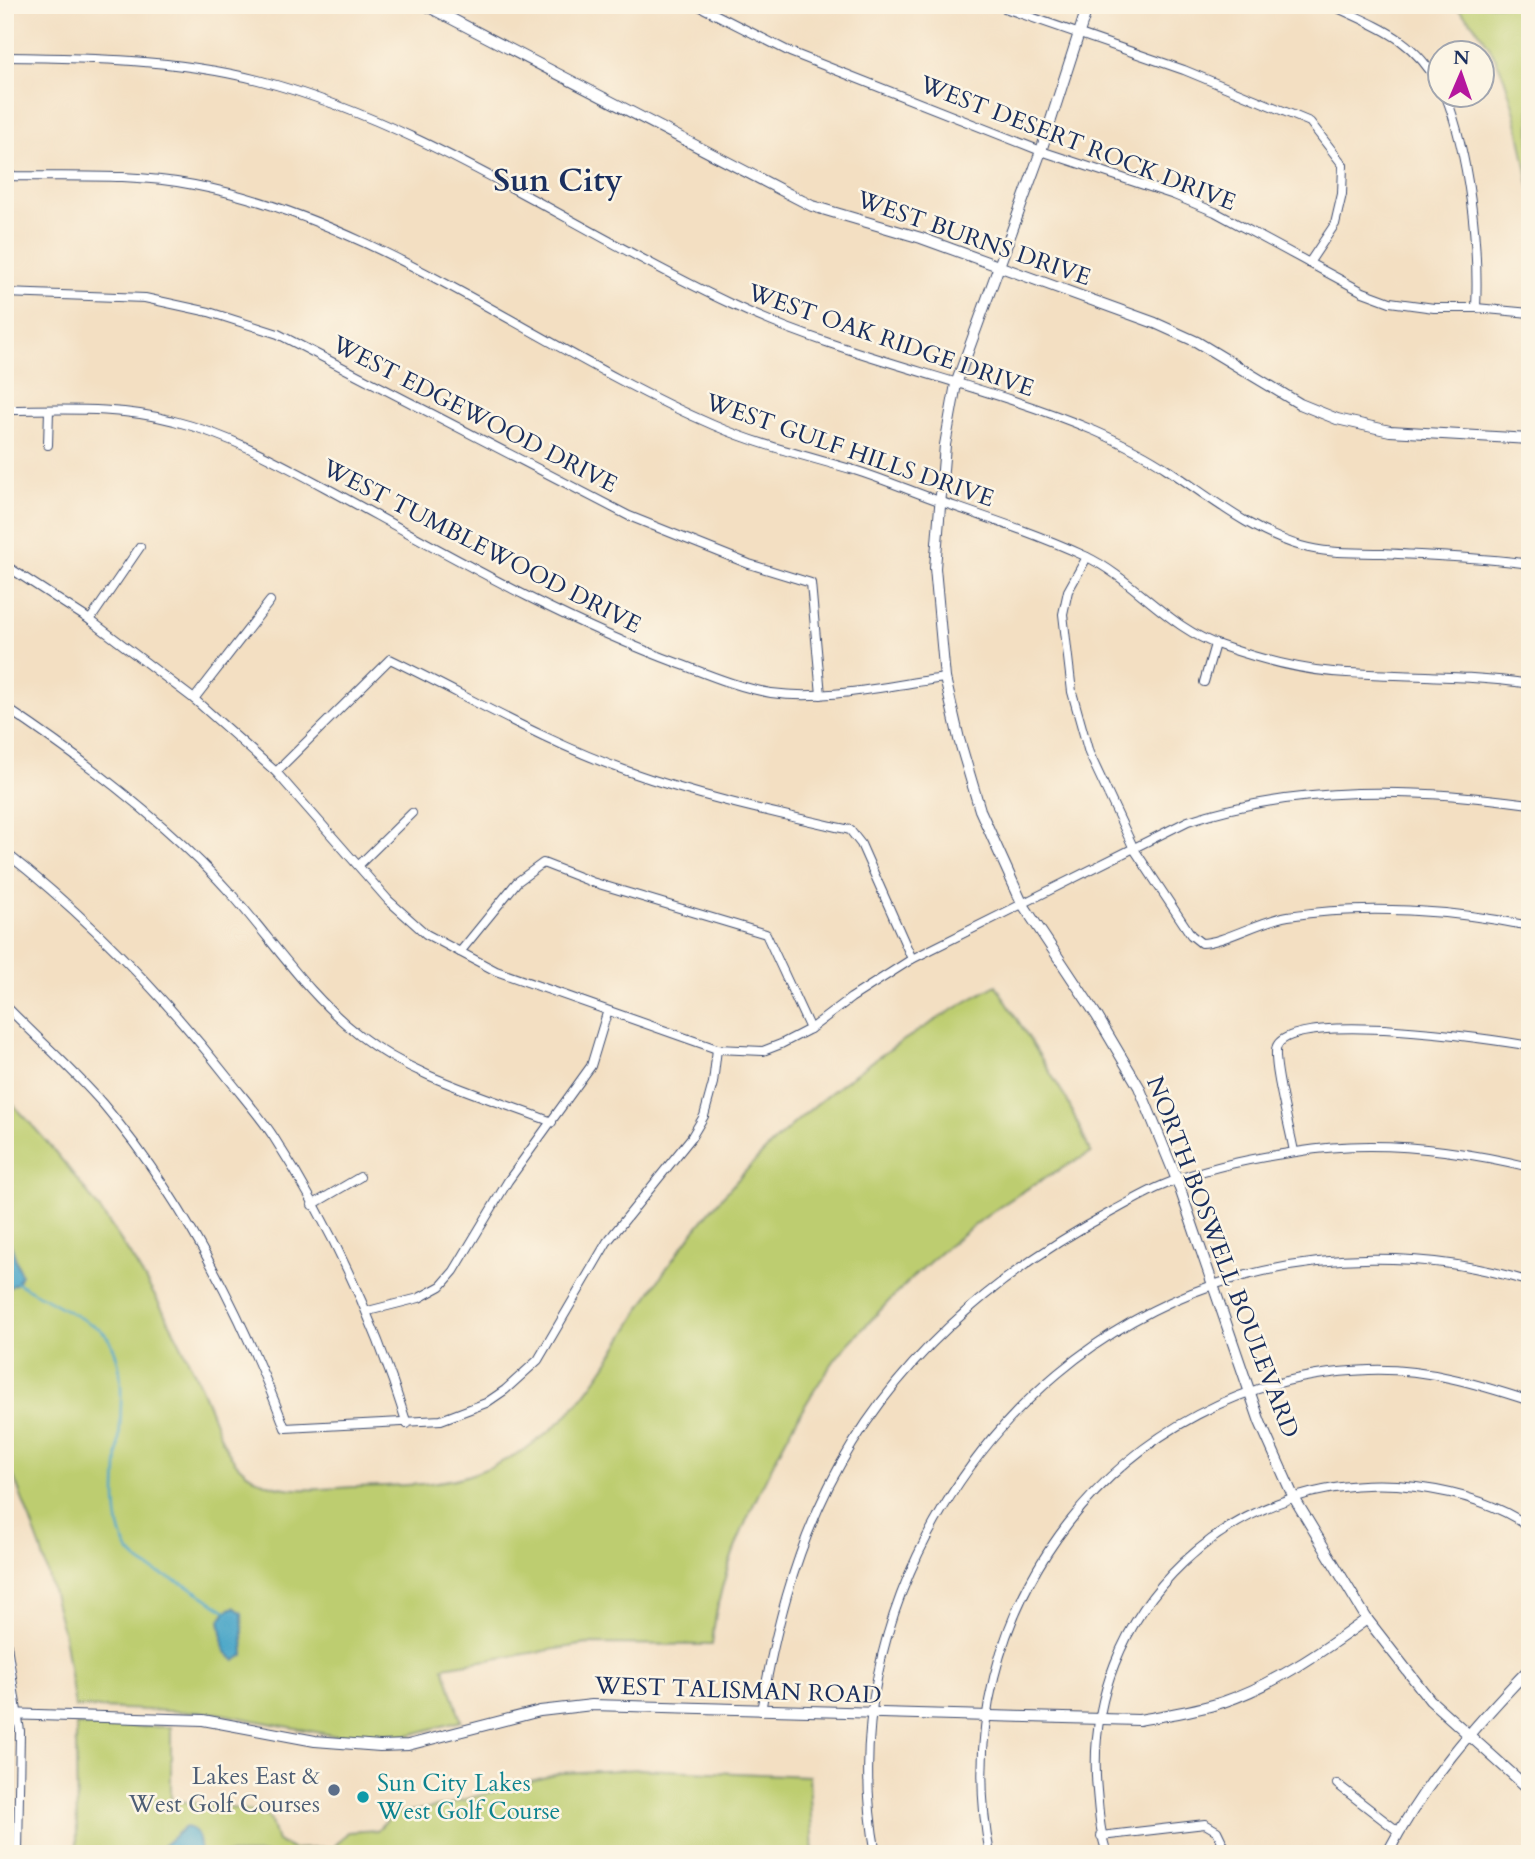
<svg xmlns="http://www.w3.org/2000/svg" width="1535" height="1859" font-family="Cardo,serif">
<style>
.green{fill:#bdcd6f;stroke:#6c7e66;stroke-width:2}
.water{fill:#4aa6c8;stroke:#326a93;stroke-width:2}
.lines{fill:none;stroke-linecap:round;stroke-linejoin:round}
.stream{stroke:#4aa6c8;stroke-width:2.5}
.minor-casing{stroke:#3b496d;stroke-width:10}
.tertiary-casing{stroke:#3b496d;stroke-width:12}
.minor{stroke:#fff;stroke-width:8}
.tertiary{stroke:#fff;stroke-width:10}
.service-dot{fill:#5c6f8a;stroke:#fcf5e5;stroke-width:2.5}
.culture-dot{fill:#0f9aa8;stroke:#fcf5e5;stroke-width:2.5}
.labels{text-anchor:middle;stroke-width:5;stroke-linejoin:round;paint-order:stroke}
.street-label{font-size:24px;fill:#1b2f5e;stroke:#fcf5e5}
.service-label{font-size:24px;fill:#4e5e75;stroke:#fcf5e5;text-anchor:end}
.culture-label{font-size:24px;fill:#0d838f;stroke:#fcf5e5;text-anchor:start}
.district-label{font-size:32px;font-weight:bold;fill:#1b2f5e;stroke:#fcf5e5}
</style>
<rect width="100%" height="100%" fill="#fcf5e5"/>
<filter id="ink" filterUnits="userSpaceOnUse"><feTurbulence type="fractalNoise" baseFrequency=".0143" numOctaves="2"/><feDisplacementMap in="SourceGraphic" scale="14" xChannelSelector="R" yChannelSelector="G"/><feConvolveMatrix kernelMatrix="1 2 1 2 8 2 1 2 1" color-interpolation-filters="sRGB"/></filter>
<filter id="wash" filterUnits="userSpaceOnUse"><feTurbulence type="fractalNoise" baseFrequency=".00686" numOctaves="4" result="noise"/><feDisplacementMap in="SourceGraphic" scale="28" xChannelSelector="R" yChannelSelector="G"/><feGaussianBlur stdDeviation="1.57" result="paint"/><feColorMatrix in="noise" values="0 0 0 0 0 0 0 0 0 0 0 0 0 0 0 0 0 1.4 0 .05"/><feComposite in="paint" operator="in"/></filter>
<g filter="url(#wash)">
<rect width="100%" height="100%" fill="#f3dfc2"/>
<g class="green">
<path d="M1453 5H1530V189C1517 123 1510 50 1453 5Z"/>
<path d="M996 985 1067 1100 1091 1153C1008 1194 935 1250 873 1318 860 1332 845 1346 834 1361 804 1403 780 1448 758 1495 735 1544 716 1591 712 1645L587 1644 444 1667 461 1721 409 1735 379 1738 337 1736 216 1713 75 1707 64 1635 41 1549 5 1453V1096C73 1166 129 1245 174 1331 185 1352 195 1373 204 1395 214 1418 221 1446 238 1465 267 1496 314 1490 352 1487 394 1485 439 1487 478 1472 577 1435 602 1368 654 1287 686 1238 725 1191 766 1150 833 1083 913 1031 996 985Z"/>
<path d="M76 1725 171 1727V1800L260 1812 270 1819 277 1841 292 1849 333 1848 348 1832 377 1830 393 1814 442 1806 560 1773 641 1769 809 1776 813 1854H77Z"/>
</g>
<g class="water">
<path d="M5 1227 21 1275 17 1283 5 1290Z"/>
<path d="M234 1607 242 1613 244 1655 235 1661 225 1651 220 1620 226 1611Z"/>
<path d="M185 1827C199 1828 201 1842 200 1854H154Z"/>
</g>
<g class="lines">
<path class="stream" d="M14 1281 100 1329C148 1370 95 1494 127 1548 140 1569 165 1575 185 1585 200 1592 212 1603 226 1611"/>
</g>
</g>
<g filter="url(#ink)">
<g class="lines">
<defs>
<g id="minor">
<path d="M697 5 790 52 1041 151 1174 195 1215 212 1363 292 1390 302 1434 308H1476L1530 313"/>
<path d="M996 5 1184 70 1310 122 1343 165 1342 194 1335 224 1309 263"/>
<path d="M1331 5C1380 28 1412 37 1440 86"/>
<path d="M5 57C90 58 175 59 258 80 428 124 573 230 731 304 847 359 977 381 1095 431 1120 442 1145 454 1167 469 1211 498 1250 531 1301 546 1328 554 1355 552 1383 553 1432 556 1481 557 1530 564"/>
<path d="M1445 94C1469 155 1479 243 1476 308"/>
<path d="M5 176C68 177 132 173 194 185 378 220 543 352 713 425 759 445 806 456 854 470 883 479 911 491 939 501 988 518 1037 534 1085 556 1134 579 1169 629 1222 646 1257 658 1295 669 1333 672 1399 677 1464 674 1530 684"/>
<path d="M5 293 145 298 209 312 278 334 629 516 749 564 811 583 821 695"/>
<path d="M5 410C60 410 120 406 174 421 234 436 289 468 343 497 452 557 563 621 680 664 709 675 740 688 771 693 828 701 888 685 945 678"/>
<path d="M48 445 49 410"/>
<path d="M1087 557 1068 591 1063 614 1072 692 1089 753 1134 849 1191 935 1201 943C1223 943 1259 921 1288 916 1366 904 1452 910 1530 926"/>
<path d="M5 565 90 620 194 699 276 772 388 900 426 934 496 971 717 1049 763 1051 781 1044 810 1029 851 998 912 959 1188 821C1299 785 1415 788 1530 804"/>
<path d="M90 620 140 547"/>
<path d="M1204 682 1215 644"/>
<path d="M194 699 270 601"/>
<path d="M5 707C86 761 169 824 234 897 275 944 309 996 359 1035 414 1078 488 1097 552 1122"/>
<path d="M276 772 390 659C469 697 545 742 627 771 700 797 775 813 850 830L861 844 912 959"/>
<path d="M5 852C89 918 162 994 228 1078 243 1097 260 1116 273 1136 331 1225 376 1324 407 1424"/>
<path d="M360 864 412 813"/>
<path d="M460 952 517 882 543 863 592 882 766 934 810 1029"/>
<path d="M5 1005C37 1038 73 1069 103 1104 183 1199 241 1312 285 1428L441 1420 486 1403 505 1390 538 1360 607 1242 691 1138 704 1116 713 1083 717 1049"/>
<path d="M1294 1152C1291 1132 1271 1060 1277 1046 1294 1010 1493 1039 1530 1046"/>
<path d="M312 1205 360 1177"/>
<path d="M368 1311 419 1298 441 1286 454 1271 508 1181 591 1066 607 1013"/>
<path d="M5 1632 20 1731 18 1854"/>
<path d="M761 1711C775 1632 793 1558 829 1486 890 1364 994 1274 1113 1211 1130 1202 1148 1191 1166 1184 1205 1168 1253 1158 1296 1152 1372 1139 1455 1149 1530 1167"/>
<path d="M1337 1784 1399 1832"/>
<path d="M1101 1836 1205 1824 1217 1831 1228 1854"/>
<path d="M876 1854C831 1616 985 1363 1213 1285 1316 1251 1427 1250 1530 1282"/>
<path d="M990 1854C943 1611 1118 1378 1369 1370 1425 1368 1478 1384 1530 1401"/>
<path d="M1107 1854C1100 1833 1099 1813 1097 1791 1080 1610 1238 1464 1416 1487 1456 1492 1497 1504 1530 1527"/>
</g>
<g id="tertiary">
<path d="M425 5 812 206 921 238 1155 323 1197 342 1300 404 1337 419 1390 431 1530 439"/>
<path d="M1088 5 1041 151 956 384 945 445 935 568 945 678 959 739 980 810 1022 903 1097 1016 1139 1087 1177 1180 1260 1422 1293 1496 1367 1619 1430 1700 1530 1790"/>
<path d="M5 1714 203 1720 315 1741 380 1746 408 1745 540 1711 592 1705 1139 1720C1166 1715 1196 1711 1223 1702 1274 1685 1323 1651 1367 1619"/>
<path d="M1387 1854C1424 1783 1475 1725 1530 1668"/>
</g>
</defs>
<use href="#minor" class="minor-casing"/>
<use href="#tertiary" class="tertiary-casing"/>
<use href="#minor" class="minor"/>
<use href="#tertiary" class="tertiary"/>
</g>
</g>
<circle class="service-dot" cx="334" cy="1790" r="7"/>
<circle class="culture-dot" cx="363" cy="1797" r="7"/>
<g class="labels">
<g class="street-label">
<text transform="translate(1078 143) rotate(21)" y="8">WEST DESERT ROCK DRIVE</text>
<text transform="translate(974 238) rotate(19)" y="8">WEST BURNS DRIVE</text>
<text transform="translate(891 340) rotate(19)" y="8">WEST OAK RIDGE DRIVE</text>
<text transform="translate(475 414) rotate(27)" y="8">WEST EDGEWOOD DRIVE</text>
<text transform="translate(850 450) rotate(19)" y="8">WEST GULF HILLS DRIVE</text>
<text transform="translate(482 546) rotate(27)" y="8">WEST TUMBLEWOOD DRIVE</text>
<text transform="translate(1223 1257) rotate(69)" y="8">NORTH BOSWELL BOULEVARD</text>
<text transform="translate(738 1690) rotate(2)" y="8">WEST TALISMAN ROAD</text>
</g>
<g class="service-label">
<text x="320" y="1784">Lakes East &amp;<tspan x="320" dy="28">West Golf Courses</tspan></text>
</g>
<g class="culture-label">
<text x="377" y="1791">Sun City Lakes<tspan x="377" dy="28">West Golf Course</tspan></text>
</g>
<g class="district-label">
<text x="558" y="191">Sun City</text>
</g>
</g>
<rect width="1535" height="1859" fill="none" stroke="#fcf5e5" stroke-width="28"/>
<g transform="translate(1461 74) rotate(2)"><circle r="33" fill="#fcf5e5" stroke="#a2a6af" stroke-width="2"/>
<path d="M0-5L12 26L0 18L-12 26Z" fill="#b5179e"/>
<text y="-10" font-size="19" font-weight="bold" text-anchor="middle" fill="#1b2f5e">N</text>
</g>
</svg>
